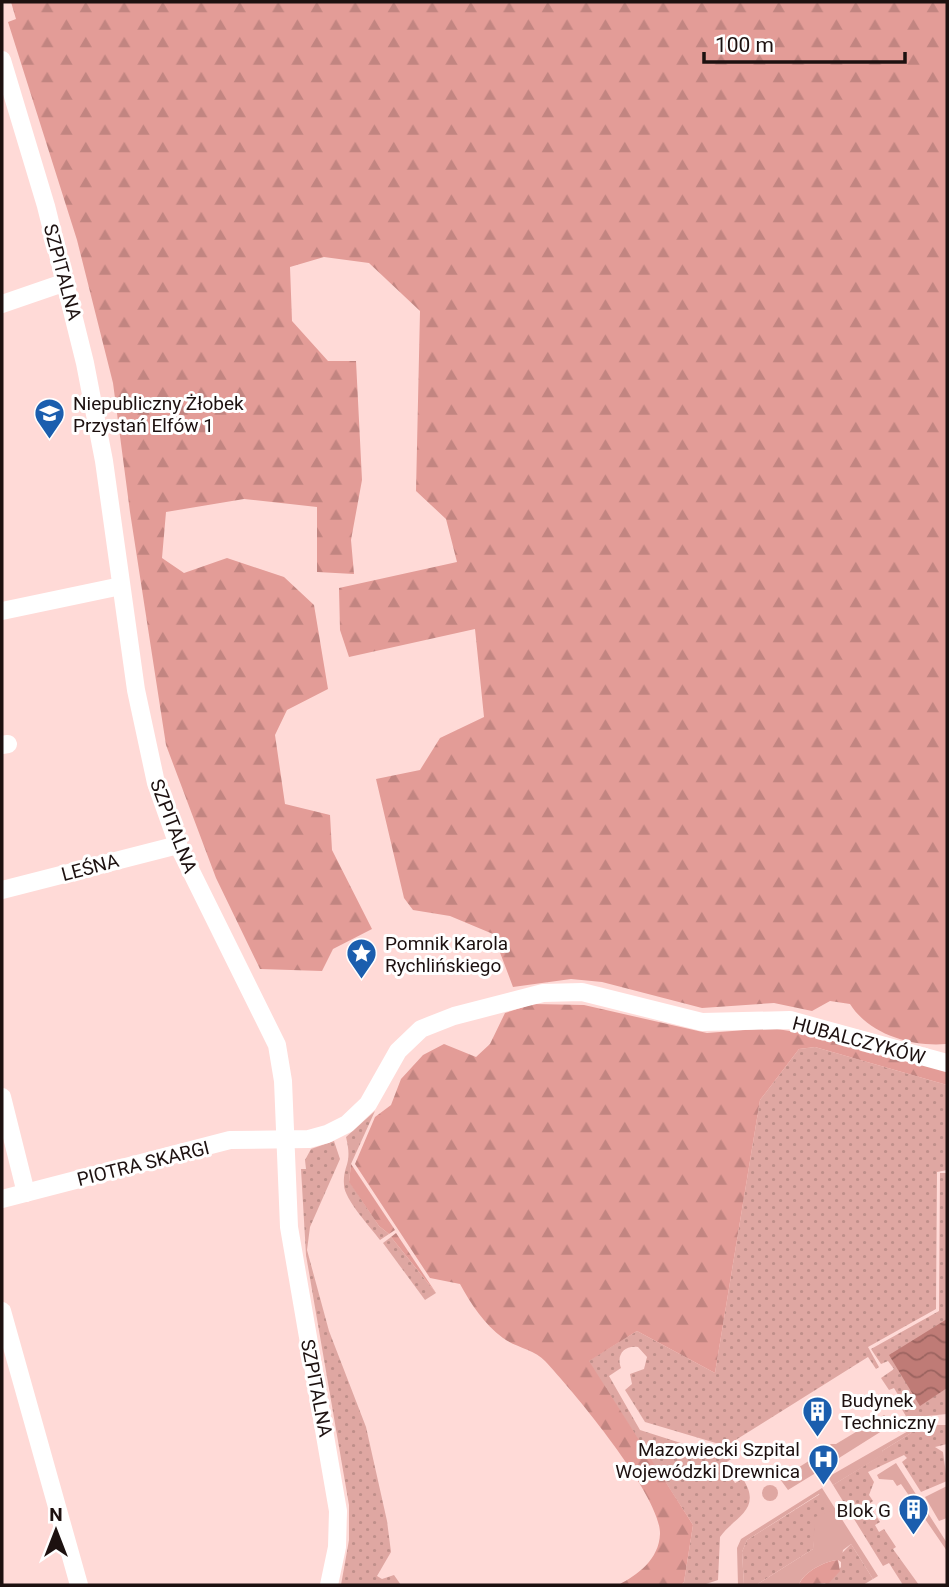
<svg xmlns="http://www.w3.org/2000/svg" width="949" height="1587" font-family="Roboto,sans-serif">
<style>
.grass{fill:url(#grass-dots)}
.forest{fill:url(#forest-firs)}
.green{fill:#dfa7a2}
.water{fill:url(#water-waves)}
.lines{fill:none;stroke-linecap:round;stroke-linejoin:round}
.minor{stroke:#fff;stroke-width:18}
.labels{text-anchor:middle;stroke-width:6;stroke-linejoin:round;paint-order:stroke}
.street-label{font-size:19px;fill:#1d1110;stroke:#fff}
.poi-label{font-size:19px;fill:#1d1110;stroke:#fff;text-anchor:start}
</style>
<defs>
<pattern id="grass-dots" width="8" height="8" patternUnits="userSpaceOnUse" patternTransform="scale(1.75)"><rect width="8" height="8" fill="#dfa7a2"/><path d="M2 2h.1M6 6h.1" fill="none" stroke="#bf8f8a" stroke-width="1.8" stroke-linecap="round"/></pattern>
<pattern id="forest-firs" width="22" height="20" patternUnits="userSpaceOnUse" patternTransform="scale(1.75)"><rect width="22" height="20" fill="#e39c97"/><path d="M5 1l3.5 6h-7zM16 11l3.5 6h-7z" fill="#c28581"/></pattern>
<pattern id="water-waves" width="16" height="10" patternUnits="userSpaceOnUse" patternTransform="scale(1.75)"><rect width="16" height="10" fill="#bf7b76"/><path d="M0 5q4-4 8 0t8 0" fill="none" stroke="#9b635f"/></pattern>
</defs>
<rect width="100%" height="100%" fill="#ffdad7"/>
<g class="grass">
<path d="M815 1047 947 1085V1170L937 1172 936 1309 868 1347 879 1367 876 1369 868 1357 726 1446 645 1422 625 1390 632 1384 630 1374 644 1369 647 1357 638 1347C624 1345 616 1355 621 1368L609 1376 640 1430 731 1459 724 1464 735 1483 743 1479C763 1510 734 1517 720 1537L718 1580 703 1585H681L684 1582 693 1525 588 1361 637 1331 715 1373 760 1100 799 1049Z"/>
<path d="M375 1111 351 1164 349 1181 379 1226 389 1234 380 1240C372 1229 344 1199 344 1185 343 1163 353 1166 346 1137Z"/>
<path d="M334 1141 340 1159 310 1227 307 1250 329 1331 366 1427 387 1521 391 1552 377 1576 382 1579 394 1575 401 1585H341L349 1540V1505L306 1255 301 1169H306L305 1160 311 1149Z"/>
<path d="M940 1173H947V1414L907 1418 900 1406 903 1403 894 1388 889 1390 881 1378 894 1369 888 1361 881 1364 871 1349 939 1311Z"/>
<path d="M391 1237 436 1293 425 1300 383 1243Z"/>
<path d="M931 1425H947V1444L935 1447 943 1452 947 1481 921 1492 902 1462 907 1458 904 1455 868 1472 874 1482 869 1495 873 1501 869 1504 880 1522 875 1525 879 1532 884 1529 896 1547 893 1549 919 1585H903L889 1563 883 1566 833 1485 883 1454 882 1451 911 1433 910 1430Z"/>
<path d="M820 1494 831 1511 815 1533 813 1549 756 1585H744L742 1552 747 1540Z"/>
<path d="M851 1544 873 1579 863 1585H824L841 1567V1554Z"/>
</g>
<g class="forest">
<path d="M11 2H947L946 1044C911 1047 869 1034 850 1004L830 1001 812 1011 774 1003 702 1008 602 982 571 979 513 987 493 934 450 916 413 910 404 898 376 779 420 770 440 738 484 717 475 629 349 657 340 630 339 588 457 562 446 519 416 491 420 311 369 263 324 257 290 267 292 321 328 361H356L362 480 351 540 354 574 317 572V507L244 499 166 512 162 558 184 573 227 558 284 577 314 605 328 689 287 710 275 735 285 804 330 815 332 850 372 929 333 949 322 971 260 969 216 878 166 745 130 512 113 383 77 240 8 22 16 19Z"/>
<path d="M533 1004 584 1005 707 1033 771 1028 814 1035 888 1058 947 1070V1085L815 1047 799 1049 760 1100 715 1373 637 1331 589 1361 693 1525 684 1582 681 1585H618C638 1575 659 1559 660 1534 661 1496 573 1391 545 1361 535 1350 515 1347 503 1338 484 1324 471 1304 460 1284L430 1278 355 1164 375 1117 391 1105 401 1079 423 1055 444 1044 476 1057 490 1044 505 1013Z"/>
<path d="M351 1164 395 1230 389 1234 379 1226 349 1182Z"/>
<path d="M396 1233 436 1293 391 1237Z"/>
<path d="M838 1560 840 1571 829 1583 799 1585C803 1572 825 1561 838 1560Z"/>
</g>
<g class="green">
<path d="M884 1415 889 1419 885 1429 839 1458 830 1444H836Z"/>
<path d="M910 1430 911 1433 882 1451 884 1454 833 1485 828 1477Z"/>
<path d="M823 1448 832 1463 788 1490 780 1479 820 1454Z"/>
<path d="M896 1463 947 1543V1551L901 1484 897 1486 893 1480 879 1479 877 1475Z"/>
<circle cx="770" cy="1493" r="8"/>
<path d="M947 1486V1518L939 1521 925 1497Z"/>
<path d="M822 1488 878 1576 873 1579 851 1544 843 1550 841 1562 838 1560C825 1561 803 1572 799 1585H756L813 1549 815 1517 830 1511 819 1494 747 1540 742 1552 744 1585H738L737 1548 741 1539Z"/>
</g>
<path class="water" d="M947 1319V1388L920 1406 889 1355Z"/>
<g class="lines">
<g class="minor">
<path d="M2 60 46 206 85 363 104 461 136 690 156 783 178 845 277 1045 283 1081 289 1227 338 1511 337 1547 329 1585"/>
<path d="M2 304 66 282"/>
<path d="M2 611 121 586"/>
<path d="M2 745 8 744"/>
<path d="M2 890 178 845"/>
<path d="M2 1097 26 1193"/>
<path d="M2 1199 230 1140 309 1139 327 1134 347 1124 368 1104 398 1051 421 1029 454 1016 543 993 582 992 702 1022 790 1020 947 1063"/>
<path d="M2 1311 79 1585"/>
</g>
</g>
<defs>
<symbol id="school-pin" viewBox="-11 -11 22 30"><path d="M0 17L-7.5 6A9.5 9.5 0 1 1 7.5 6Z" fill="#1b5eae" stroke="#fff"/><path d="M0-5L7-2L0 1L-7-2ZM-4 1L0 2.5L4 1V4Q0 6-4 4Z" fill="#fff"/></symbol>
<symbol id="sight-pin" viewBox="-11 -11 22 30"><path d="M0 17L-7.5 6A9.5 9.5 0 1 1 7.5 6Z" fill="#1b5eae" stroke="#fff"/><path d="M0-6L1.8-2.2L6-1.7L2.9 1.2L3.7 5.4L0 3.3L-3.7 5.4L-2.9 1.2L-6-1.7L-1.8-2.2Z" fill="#fff"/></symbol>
<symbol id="building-pin" viewBox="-11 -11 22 30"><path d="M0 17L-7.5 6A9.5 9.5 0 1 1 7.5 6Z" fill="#1b5eae" stroke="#fff"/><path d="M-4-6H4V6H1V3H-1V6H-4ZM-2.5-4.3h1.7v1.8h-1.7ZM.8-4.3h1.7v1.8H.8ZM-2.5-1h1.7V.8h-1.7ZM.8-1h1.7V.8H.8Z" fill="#fff"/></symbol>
<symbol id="hospital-pin" viewBox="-11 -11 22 30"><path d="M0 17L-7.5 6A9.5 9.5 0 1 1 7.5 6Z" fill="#1b5eae" stroke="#fff"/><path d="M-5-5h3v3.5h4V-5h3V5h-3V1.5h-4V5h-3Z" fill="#fff"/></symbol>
</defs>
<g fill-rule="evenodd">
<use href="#school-pin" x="32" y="396" width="35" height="47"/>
<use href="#sight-pin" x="344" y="936" width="35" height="47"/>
<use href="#building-pin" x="800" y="1394" width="35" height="47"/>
<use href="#hospital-pin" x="806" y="1442" width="35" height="47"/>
<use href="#building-pin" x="896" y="1492" width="35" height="47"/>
</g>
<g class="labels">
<g class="street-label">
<text transform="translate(63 272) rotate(75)" y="7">SZPITALNA</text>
<text transform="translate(174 826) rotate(69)" y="7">SZPITALNA</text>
<text transform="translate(90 867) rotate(-15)" y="7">LEŚNA</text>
<text transform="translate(859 1040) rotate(15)" y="7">HUBALCZYKÓW</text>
<text transform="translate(143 1163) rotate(-14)" y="7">PIOTRA SKARGI</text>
<text transform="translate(317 1388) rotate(79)" y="7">SZPITALNA</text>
</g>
<g class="poi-label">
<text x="73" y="410">Niepubliczny Żłobek<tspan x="73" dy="22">Przystań Elfów 1</tspan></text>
<text x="385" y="950">Pomnik Karola<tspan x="385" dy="22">Rychlińskiego</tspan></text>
<text x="841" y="1407">Budynek<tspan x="841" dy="22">Techniczny</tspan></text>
<text x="800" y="1456" text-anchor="end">Mazowiecki Szpital<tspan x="800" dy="22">Wojewódzki Drewnica</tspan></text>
<text x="891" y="1517" text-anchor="end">Blok G</text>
</g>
</g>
<rect width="949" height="1587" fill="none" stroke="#1d1110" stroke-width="7"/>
<g transform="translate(56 1531)" stroke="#ffffff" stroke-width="5" paint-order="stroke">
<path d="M0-5L12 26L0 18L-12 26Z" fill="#1d1110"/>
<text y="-10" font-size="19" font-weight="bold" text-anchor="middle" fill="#1d1110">N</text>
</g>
<path d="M704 52v10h201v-10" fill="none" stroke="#1d1110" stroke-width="3.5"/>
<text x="715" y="52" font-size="21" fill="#1d1110" stroke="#ffffff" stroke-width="5" paint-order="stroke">100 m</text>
</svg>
